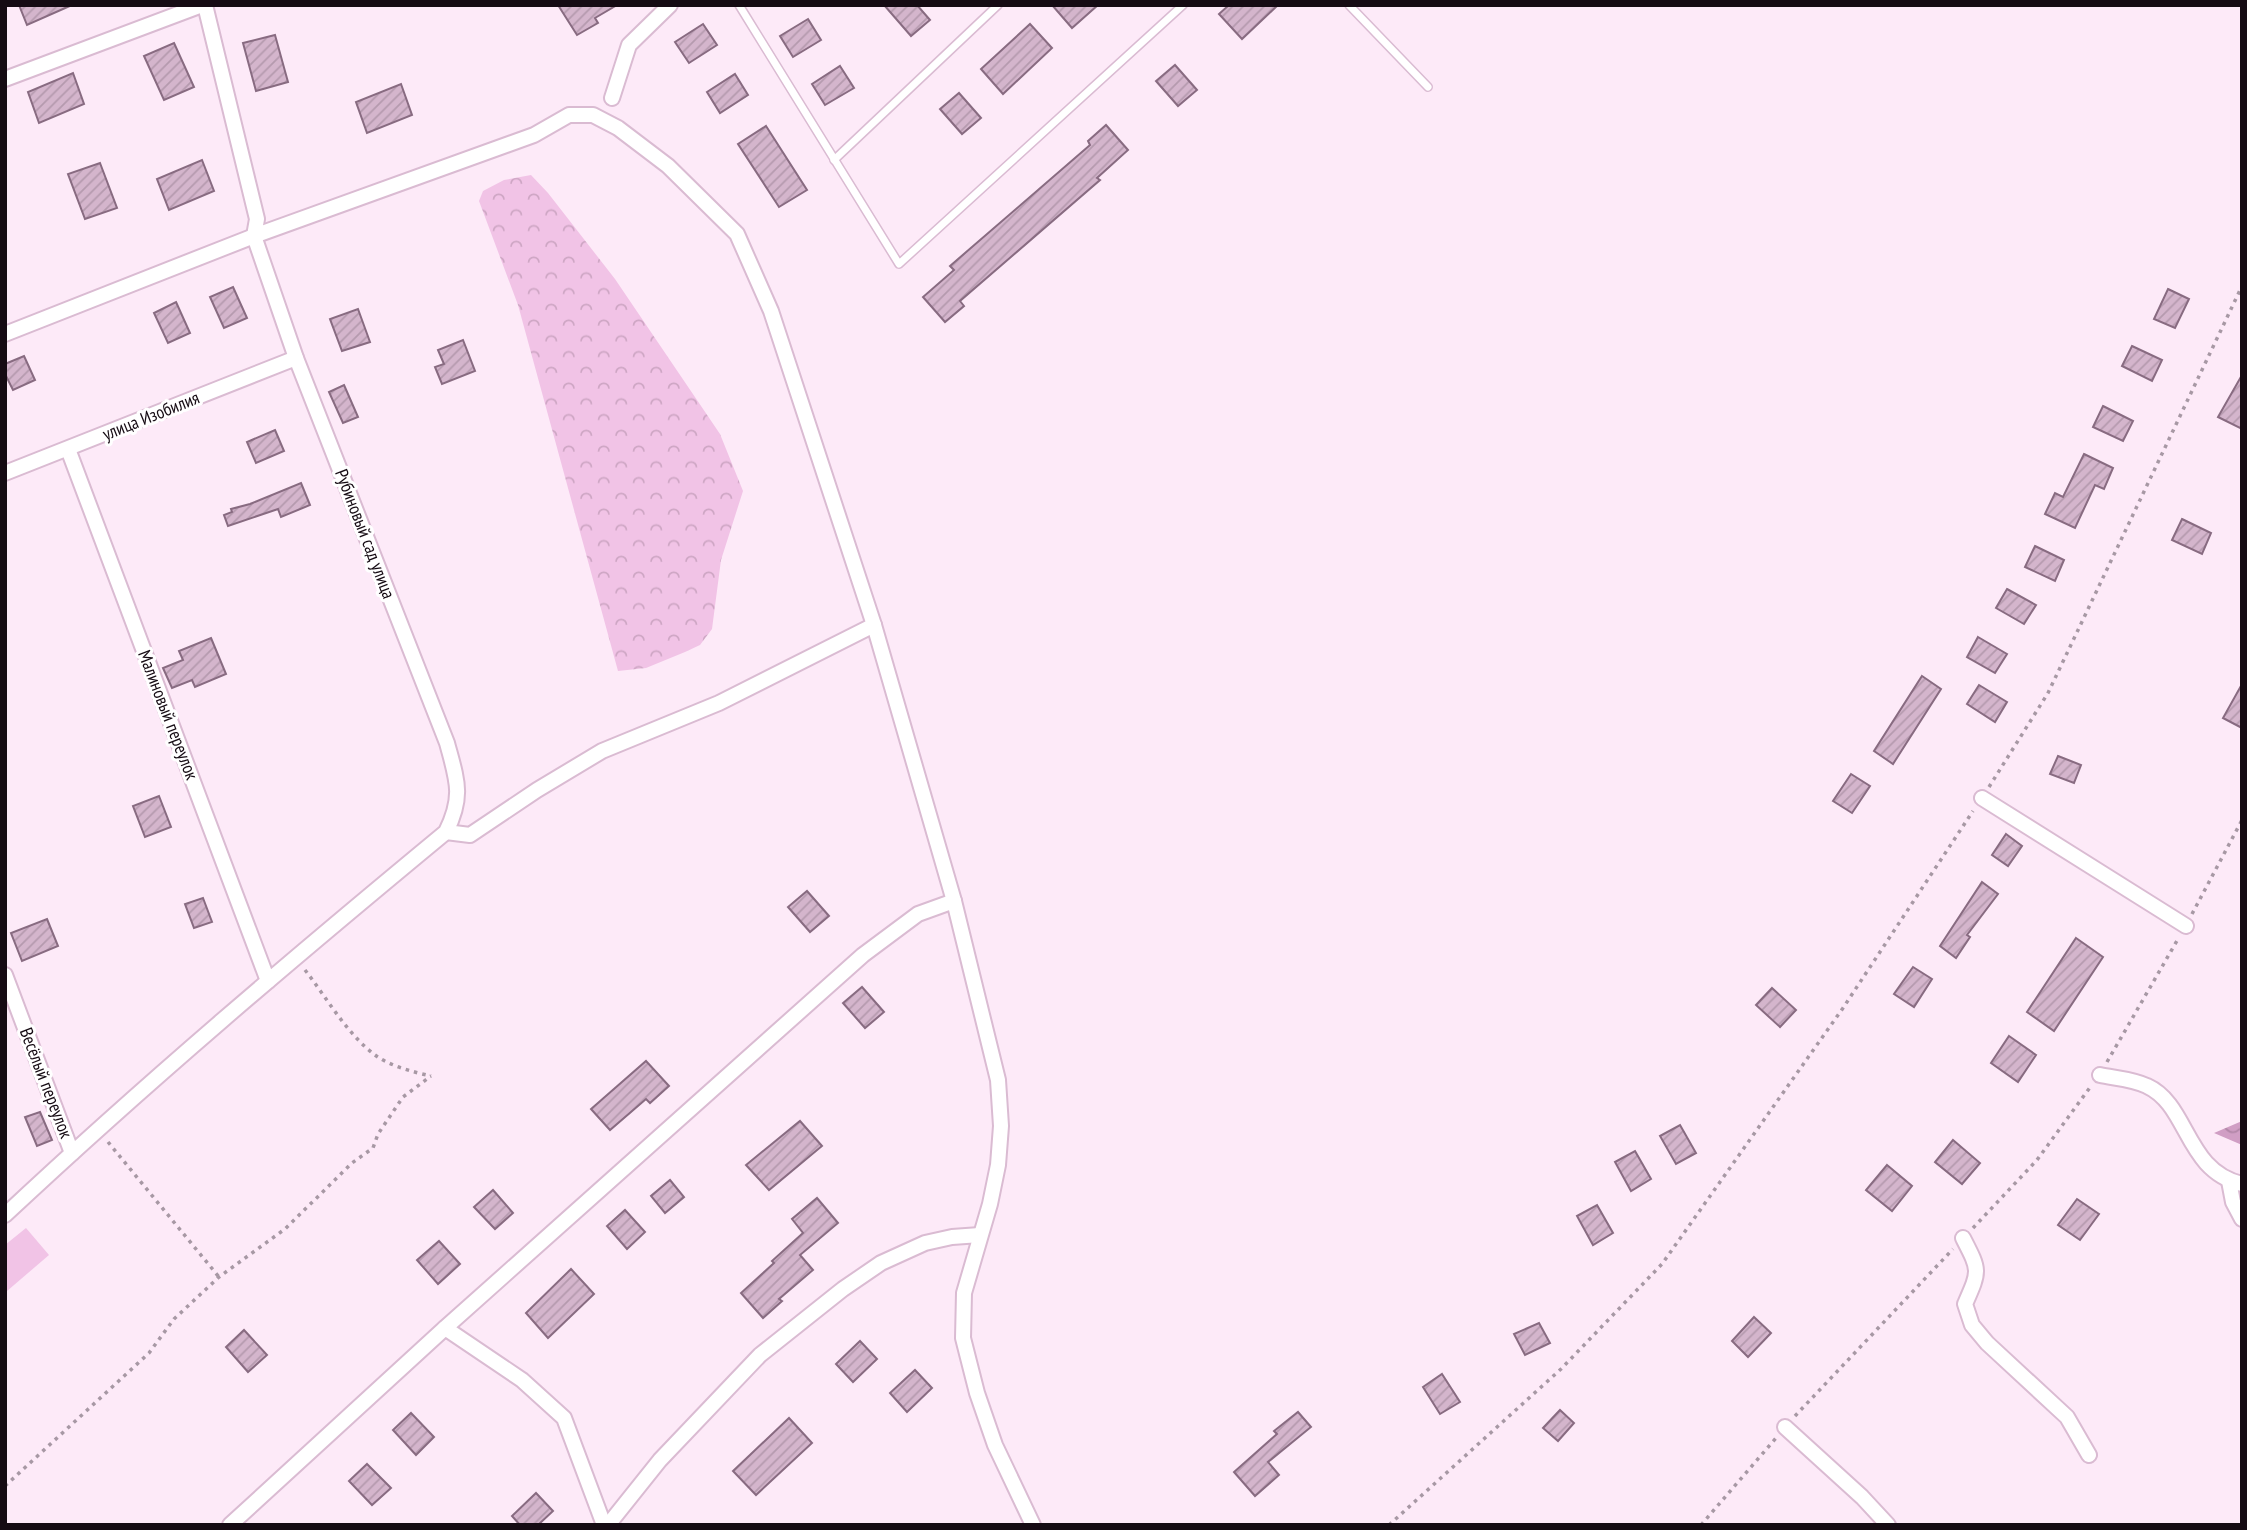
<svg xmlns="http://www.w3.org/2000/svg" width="2247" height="1530" font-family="'PT Sans Narrow',sans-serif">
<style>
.grass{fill:#f1c3e6}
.forest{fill:url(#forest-crowns)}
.water{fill:url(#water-waves)}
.building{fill:url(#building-hatch);stroke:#886b81;stroke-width:2}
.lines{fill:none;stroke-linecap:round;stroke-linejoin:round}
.service-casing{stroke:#dabbd2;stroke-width:10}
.minor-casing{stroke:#dabbd2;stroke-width:18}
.path{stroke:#a798a4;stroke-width:3.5;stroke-dasharray:3.5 5;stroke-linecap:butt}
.service{stroke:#fff;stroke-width:7}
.minor{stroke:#fff;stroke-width:14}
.labels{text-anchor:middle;stroke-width:6;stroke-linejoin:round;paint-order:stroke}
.street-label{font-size:18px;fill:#150b13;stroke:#fff}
</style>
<defs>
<pattern id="forest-crowns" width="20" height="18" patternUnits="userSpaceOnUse" patternTransform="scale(1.75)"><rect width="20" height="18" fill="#f1c3e6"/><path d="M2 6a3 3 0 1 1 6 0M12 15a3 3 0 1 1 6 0" fill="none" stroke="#cea6c4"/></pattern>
<pattern id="water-waves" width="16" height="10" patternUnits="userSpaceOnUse" patternTransform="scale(1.75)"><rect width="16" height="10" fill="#d09ec4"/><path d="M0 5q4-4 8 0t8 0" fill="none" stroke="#b287a8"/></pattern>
<pattern id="building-hatch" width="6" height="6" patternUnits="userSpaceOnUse" patternTransform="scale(1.75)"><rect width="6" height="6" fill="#d4b5cc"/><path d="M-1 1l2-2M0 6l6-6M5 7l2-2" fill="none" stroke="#b59aae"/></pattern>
</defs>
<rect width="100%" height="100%" fill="#fdeaf8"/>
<path class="grass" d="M26 1228 49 1255 7 1291 5 1288V1245Z"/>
<path class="forest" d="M531 175 548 193 615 279 720 434 743 491 721 560 712 629 700 645 685 652 646 668 618 671 518 305 479 201 483 191 504 180Z"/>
<path class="water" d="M2242 1121V1145L2214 1133Z"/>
<g class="building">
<path d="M19 5H72L27 25Z"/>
<path d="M558 5H617L595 18 598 23 577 35Z"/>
<path d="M884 5H917L930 20 911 36Z"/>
<path d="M1052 5H1098L1072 28Z"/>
<path d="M1229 5H1278L1242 39 1219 14Z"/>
<path d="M808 19 821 40 793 57 780 36Z"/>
<path d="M703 24 717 45 689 63 675 42Z"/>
<path d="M1030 24 1052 48 1003 94 981 69Z"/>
<path d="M275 35 288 82 256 91 243 43Z"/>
<path d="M174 43 194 87 164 100 144 56Z"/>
<path d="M1175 65 1197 90 1178 106 1156 81Z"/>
<path d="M840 66 854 88 825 105 812 84Z"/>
<path d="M73 73 84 104 39 123 28 92Z"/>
<path d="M735 74 748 95 720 113 707 92Z"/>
<path d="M401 84 412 115 367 133 356 102Z"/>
<path d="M959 93 981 118 962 134 940 109Z"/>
<path d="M1106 125 1128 150 1097 178 1100 180 960 301 964 306 945 322 923 297 954 270 950 266 1090 145 1088 141Z"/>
<path d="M766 126 807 190 779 207 738 144Z"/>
<path d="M202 160 214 191 169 210 157 179Z"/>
<path d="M100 163 117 208 85 219 68 174Z"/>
<path d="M233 287 247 318 224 328 210 297Z"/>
<path d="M2168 289 2189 299 2175 328 2154 319Z"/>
<path d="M176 302 190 333 168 343 154 313Z"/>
<path d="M358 309 370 342 342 351 330 319Z"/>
<path d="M463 340 475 371 442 384 435 367 444 364 438 350Z"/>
<path d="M2132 346 2162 360 2152 381 2122 366Z"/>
<path d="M24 356 35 380 13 390 5 374V364Z"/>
<path d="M2242 375V429L2218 417Z"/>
<path d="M344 385 358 417 343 423 329 392Z"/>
<path d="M2103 406 2133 421 2123 441 2093 427Z"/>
<path d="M275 430 284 451 256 463 247 442Z"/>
<path d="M2084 454 2113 468 2104 489 2095 485 2075 528 2045 514 2055 493 2063 497Z"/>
<path d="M301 483 310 505 281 517 278 509 228 526 224 515 232 512 231 509 250 504Z"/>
<path d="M2182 519 2211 533 2202 554 2172 540Z"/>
<path d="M2035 546 2064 560 2055 581 2025 567Z"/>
<path d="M2007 589 2036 605 2024 624 1996 608Z"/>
<path d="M1978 637 2007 654 1995 673 1967 657Z"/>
<path d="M211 638 226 674 195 687 192 680 172 688 163 668 183 660 179 651Z"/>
<path d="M1922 676 1941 689 1893 764 1874 751Z"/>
<path d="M2242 684V728L2223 718Z"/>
<path d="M1979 685 2007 702 1995 722 1967 704Z"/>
<path d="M2058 756 2081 765 2074 783 2050 774Z"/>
<path d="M1851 774 1870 786 1852 813 1833 801Z"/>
<path d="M159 796 171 827 145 837 133 806Z"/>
<path d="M2006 834 2022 846 2008 866 1992 855Z"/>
<path d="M1982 882 1998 894 1967 935 1970 937 1956 958 1940 946Z"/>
<path d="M807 891 829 916 810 932 788 907Z"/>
<path d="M203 898 212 922 194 928 185 904Z"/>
<path d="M47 919 58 946 22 961 11 933Z"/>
<path d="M2076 938 2103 957 2054 1031 2027 1012Z"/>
<path d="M1913 967 1932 979 1914 1007 1894 994Z"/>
<path d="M862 987 884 1012 865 1028 843 1003Z"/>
<path d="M1772 988 1796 1010 1780 1027 1756 1005Z"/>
<path d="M2009 1036 2036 1055 2018 1082 1991 1063Z"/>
<path d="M646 1061 669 1086 650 1103 646 1099 610 1130 591 1109Z"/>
<path d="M40 1112 52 1140 37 1146 25 1117Z"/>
<path d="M800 1121 822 1146 769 1190 746 1165Z"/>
<path d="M1680 1125 1696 1153 1676 1164 1660 1136Z"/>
<path d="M1953 1140 1980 1163 1962 1184 1935 1162Z"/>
<path d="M1635 1151 1651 1179 1631 1191 1615 1162Z"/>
<path d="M1887 1165 1912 1186 1892 1211 1866 1190Z"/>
<path d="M670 1180 684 1197 665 1213 651 1196Z"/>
<path d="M493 1190 513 1213 495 1229 474 1207Z"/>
<path d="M817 1198 838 1223 800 1255 813 1270 779 1299 782 1301 763 1318 741 1293 774 1263 772 1261 803 1233 792 1219Z"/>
<path d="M2077 1199 2099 1214 2080 1240 2058 1225Z"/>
<path d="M1597 1205 1613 1233 1593 1245 1577 1216Z"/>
<path d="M625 1210 645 1232 627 1249 607 1226Z"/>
<path d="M439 1241 460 1264 438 1284 417 1260Z"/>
<path d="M571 1269 594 1294 548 1338 526 1313Z"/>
<path d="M1754 1317 1771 1333 1748 1357 1732 1341Z"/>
<path d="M1539 1323 1550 1343 1525 1355 1514 1334Z"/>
<path d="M244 1330 267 1355 248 1372 226 1347Z"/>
<path d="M860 1341 877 1359 853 1382 836 1364Z"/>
<path d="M915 1370 932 1388 907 1412 890 1393Z"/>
<path d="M1442 1374 1460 1402 1440 1414 1423 1387Z"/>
<path d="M1560 1410 1574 1423 1558 1441 1543 1428Z"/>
<path d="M1298 1412 1311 1427 1268 1462 1279 1475 1255 1496 1234 1472 1277 1434 1274 1431Z"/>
<path d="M411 1413 434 1437 416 1455 393 1430Z"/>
<path d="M789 1418 812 1443 756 1495 733 1471Z"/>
<path d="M367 1464 391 1488 372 1505 349 1481Z"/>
<path d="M536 1493 553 1511 538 1525H520L512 1516Z"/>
</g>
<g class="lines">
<defs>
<g id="service">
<path d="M739 5 899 264 1183 5"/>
<path d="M1349 5 1428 87"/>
<path d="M834 160 998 5"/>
</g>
<g id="minor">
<path d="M5 79 202 5"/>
<path d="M612 98 629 45 670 5"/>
<path d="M5 334 254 236 534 135 569 115H593L618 128 668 166 737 234 771 311 874 625 954 901 998 1080 1001 1126 998 1165 990 1204 964 1293 963 1338 977 1393 995 1445 1033 1525"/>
<path d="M68 449 268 981"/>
<path d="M5 473 296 358"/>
<path d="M1982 798 2186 926"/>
<path d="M446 832 470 835 537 790 602 751 719 703 874 625"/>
<path d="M5 975 72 1153"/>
<path d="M2100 1075C2114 1078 2133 1079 2147 1086 2189 1105 2185 1171 2242 1184"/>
<path d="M2229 1181 2233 1202 2242 1219"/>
<path d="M5 1215C147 1082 296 956 446 832 464 796 457 780 447 743L296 358 254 236 257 219 205 5"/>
<path d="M1963 1238C1980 1271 1980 1270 1965 1304L1972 1325 1987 1343 2067 1417 2089 1455"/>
<path d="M445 1328 522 1380 564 1418 604 1525"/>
<path d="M1785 1427 1862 1497 1888 1525"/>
<path d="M230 1525 445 1328 863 955 918 914 954 901"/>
<path d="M608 1525 660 1460 760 1355 843 1289 881 1263 925 1243 952 1237 980 1235"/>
</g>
</defs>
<use href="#service" class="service-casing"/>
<use href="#minor" class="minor-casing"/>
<g class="path">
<path d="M1989 787 2048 693 2242 286"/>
<path d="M2192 914 2242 820"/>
<path d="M305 970C327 998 346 1033 375 1055 390 1066 413 1072 431 1076"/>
<path d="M2107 1062 2178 939"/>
<path d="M108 1142 219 1277"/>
<path d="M1973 1228 2037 1160 2091 1086"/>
<path d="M1795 1416 1953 1249"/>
<path d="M5 1486 149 1353 174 1319 219 1277 285 1229 352 1163 373 1148 378 1134 403 1097 431 1076"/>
<path d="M1389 1525 1561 1369 1662 1264 1843 1008 1973 811"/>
<path d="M1701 1525 1776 1438"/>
</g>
<use href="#service" class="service"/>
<use href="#minor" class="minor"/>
</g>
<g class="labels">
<g class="street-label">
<text transform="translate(151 416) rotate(-22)" y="6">улица Изобилия</text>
<text transform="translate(365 534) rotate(69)" y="6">Рубиновый сад улица</text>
<text transform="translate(168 715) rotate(69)" y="6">Малиновый переулок</text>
<text transform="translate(46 1083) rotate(69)" y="6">Весёлый переулок</text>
</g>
</g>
<rect width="2247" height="1530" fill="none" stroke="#150b13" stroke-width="14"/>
</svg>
